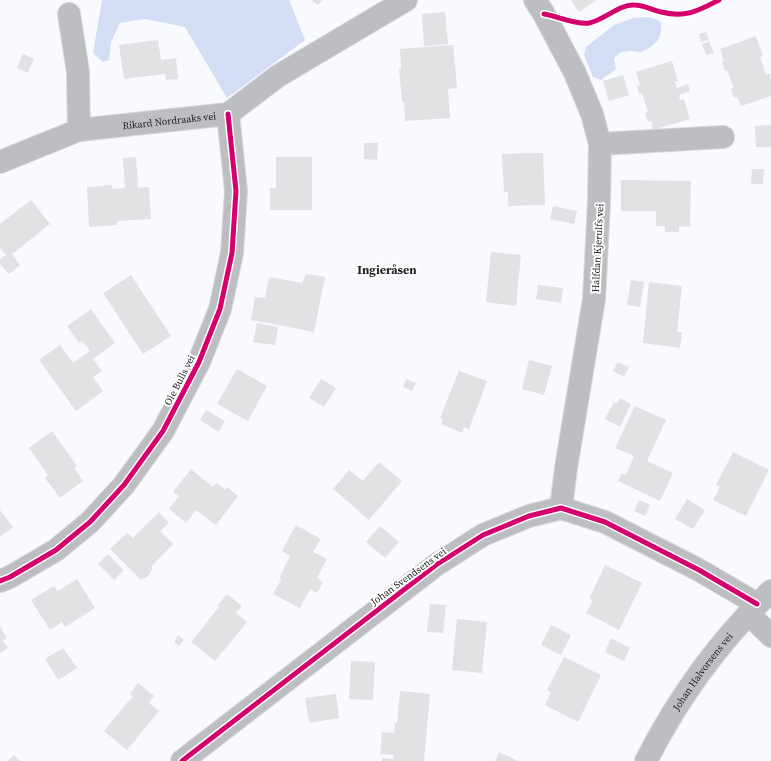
<svg xmlns="http://www.w3.org/2000/svg" width="771" height="761" font-family="'Source Serif 4',serif">
<style>
.forest{fill:#d3ddf4}
.building{fill:#e0e2e4}
.lines{fill:none;stroke-linecap:round;stroke-linejoin:round}
.minor-casing{stroke:#d6d7da;stroke-width:24}
.minor{stroke:#bcbec2;stroke-width:22}
.cycleway-casing{stroke:#fff;stroke-width:8}
.cycleway{stroke:#d6006c;stroke-width:5}
.labels{text-anchor:middle;stroke-width:4;stroke-linejoin:round;paint-order:stroke}
.street-label{font-size:10px;fill:#212225;stroke:#fff}
.quarter-label{font-size:12px;font-weight:bold;fill:#212225;stroke:#fff}
</style>
<rect width="100%" height="100%" fill="#f8fafd"/>
<g class="forest">
<path d="M102 0H289L305 40 227 98 185 27 145 19 120 23 111 42 109 60 103 62 93 53Z"/>
<path d="M647 17 658 20 661 23V32L658 40 651 47 641 52 631 51 621 52 614 58 616 69 601 80 593 77 584 55 586 47 614 25 633 18Z"/>
</g>
<g class="building">
<path d="M313 0H322L318 5 312 1Z"/>
<path d="M571 0H597L579 12Z"/>
<path d="M445 12 448 44 424 46 422 14Z"/>
<path d="M706 32 709 40 701 42 699 34Z"/>
<path d="M756 36 763 56 760 57 766 75 769 73 771 78V96L741 106 737 97 734 98 731 89 734 88 727 70 725 71 722 62 724 61 720 49Z"/>
<path d="M158 40 161 60 176 58 178 79 166 80 165 74 124 79 119 45Z"/>
<path d="M709 41 714 53 706 55 702 44Z"/>
<path d="M453 45 457 88 448 89 450 118 405 121 404 102H402L399 69H401L400 49Z"/>
<path d="M23 54 34 59 28 73 17 68Z"/>
<path d="M672 61 678 81 675 82 677 88 688 84 690 91 679 95 680 100 684 99 690 119 653 130 651 121 648 122 645 113 648 112 642 93 639 94 637 86 640 85 636 72Z"/>
<path d="M623 75 629 95 609 101 603 81Z"/>
<path d="M771 125V147H756L755 126Z"/>
<path d="M364 143H378L377 160 364 159Z"/>
<path d="M543 153 545 205 508 206V192H504L502 154Z"/>
<path d="M136 157 138 188 149 187 151 219 117 221V225L89 227 87 187 112 185V189L125 188 123 158Z"/>
<path d="M276 157H312V210H270V188H276Z"/>
<path d="M752 169H764L763 184H751Z"/>
<path d="M621 180 691 181 690 227 679 226V232H665V226H656V211H621Z"/>
<path d="M31 200 50 224 12 254 20 265 9 274 0 264V260L6 255 0 248V224Z"/>
<path d="M553 206 577 211 574 224 550 219Z"/>
<path d="M491 252 521 255 516 306 486 302Z"/>
<path d="M306 274 325 277 314 332 251 320 255 297 265 298 269 277 302 283Z"/>
<path d="M131 275 171 336 143 354 103 293Z"/>
<path d="M631 280 644 282 640 307 627 305Z"/>
<path d="M649 282 682 286 677 332H682L680 348 643 343Z"/>
<path d="M538 285 563 288 561 303 536 299Z"/>
<path d="M91 309 115 343 93 359 102 371 93 377 103 391 76 411 39 360 60 345 73 363 90 351 82 341 79 343 67 326Z"/>
<path d="M257 323 278 327 275 345 253 342Z"/>
<path d="M529 360 552 366 544 395 522 389Z"/>
<path d="M618 362 629 367 624 377 613 371Z"/>
<path d="M237 369 267 386 248 421 217 404Z"/>
<path d="M459 371 487 381 469 429 464 427 462 433 441 424 443 419 440 418Z"/>
<path d="M321 379 336 388 324 407 309 398Z"/>
<path d="M406 379 416 383 412 391 403 387Z"/>
<path d="M620 398 631 404 620 427 605 419 614 402 617 404Z"/>
<path d="M635 406 666 420 647 461 673 473 660 501 618 481 622 473 626 475 634 456 615 448Z"/>
<path d="M206 410 225 421 219 432 200 420Z"/>
<path d="M52 431 77 466 74 468 83 481 60 498 45 478 48 475 29 448Z"/>
<path d="M733 452 769 470 746 516 713 500 720 487 716 485Z"/>
<path d="M379 462 402 481 369 520 333 489 349 470 363 481Z"/>
<path d="M191 469 213 487 217 483 225 490 227 487 238 496 216 525 196 510 186 523 169 509 179 496 173 492Z"/>
<path d="M687 499 705 510 693 529 675 519Z"/>
<path d="M639 500 650 505 645 516 634 511Z"/>
<path d="M0 510 13 527 0 537Z"/>
<path d="M159 512 169 523 160 531 173 544 151 567 153 569 150 572V574L146 578H144L141 580 110 549 127 533 133 538Z"/>
<path d="M296 525 321 539 313 552 327 559 317 578 323 582 317 593 310 589 300 608 273 594 281 580 280 576 290 556 282 551Z"/>
<path d="M380 526 399 542 385 558 366 542Z"/>
<path d="M108 554 124 570 114 580 98 564Z"/>
<path d="M605 565 642 583 619 630 586 613 593 600 589 599Z"/>
<path d="M77 579 95 608 65 627 62 622 50 630 31 600 54 586 58 591Z"/>
<path d="M227 594 242 606 236 613 247 622 215 661 191 642 219 607 217 606Z"/>
<path d="M430 604 446 605 443 633 427 632Z"/>
<path d="M457 619 487 622 482 673 452 670Z"/>
<path d="M551 625 571 635 561 655 541 645Z"/>
<path d="M0 626 7 638 3 641 8 648 0 653Z"/>
<path d="M178 635 184 640 179 646 174 642Z"/>
<path d="M611 638 630 648 624 661 605 652Z"/>
<path d="M63 648 77 668 58 680 45 659Z"/>
<path d="M564 657 601 675 578 722 545 705 551 692 547 690Z"/>
<path d="M351 661 375 662 373 700 349 699Z"/>
<path d="M138 683 154 696 149 703 159 711 127 750 104 731 133 696 130 694Z"/>
<path d="M400 691 430 694 424 761H382V758L393 759 394 755 380 754 382 732 394 733 395 723H397Z"/>
<path d="M336 694 339 718 309 723 305 698Z"/>
<path d="M499 752 518 761H495Z"/>
<path d="M14 755 20 761H8Z"/>
</g>
<g class="lines">
<defs>
<g id="minor">
<path d="M535 0 544 14 575 73 592 114 600 144 599 202 594 299 566 468 561 508"/>
<path d="M69 14 78 72 79 130"/>
<path d="M600 144 723 137"/>
<path id="s1" d="M0 162 79 130 228 114 278 76 406 0"/>
<path d="M0 581 10 577 56 550 90 522 124 485 163 431 199 362 220 309 232 253 236 191 228 114"/>
<path d="M749 614 771 636"/>
<path d="M182 761 436 565 483 535 529 516 561 508 605 522 699 570 757 604"/>
<path id="s2" d="M646 761C679 696 719 641 771 591"/>
</g>
</defs>
<use href="#minor" class="minor-casing"/>
<use href="#minor" class="minor"/>
<defs>
<g id="cycleway">
<path d="M544 14C557 16 576 25 589 23 604 20 620 4 634 5 643 5 653 10 661 12 686 18 698 11 719 0"/>
<path d="M0 581 10 577 56 550 90 522 124 485 163 431 199 362 220 309 232 253 236 191 228 114"/>
<path d="M182 761 436 565 483 535 529 516 561 508 605 522 699 570 757 604"/>
</g>
</defs>
<use href="#cycleway" class="cycleway-casing"/>
<use href="#cycleway" class="cycleway"/>
</g>
<g class="labels">
<g class="street-label">
<text dy="4" stroke="none"><textPath href="#s1" startOffset="176">Rikard Nordraaks vei</textPath></text>
<text transform="translate(597 248) rotate(-87)" y="4">Halfdan Kjerulfs vei</text>
<text transform="translate(179 380) rotate(-63)" y="4">Ole Bulls vei</text>
<text transform="translate(408 576) rotate(-36)" y="4">Johan Svendsens vei</text>
<text dy="4" stroke="none"><textPath href="#s2" startOffset="106">Johan Halvorsens vei</textPath></text>
</g>
<g class="quarter-label">
<text x="387" y="274">Ingieråsen</text>
</g>
</g>
</svg>
